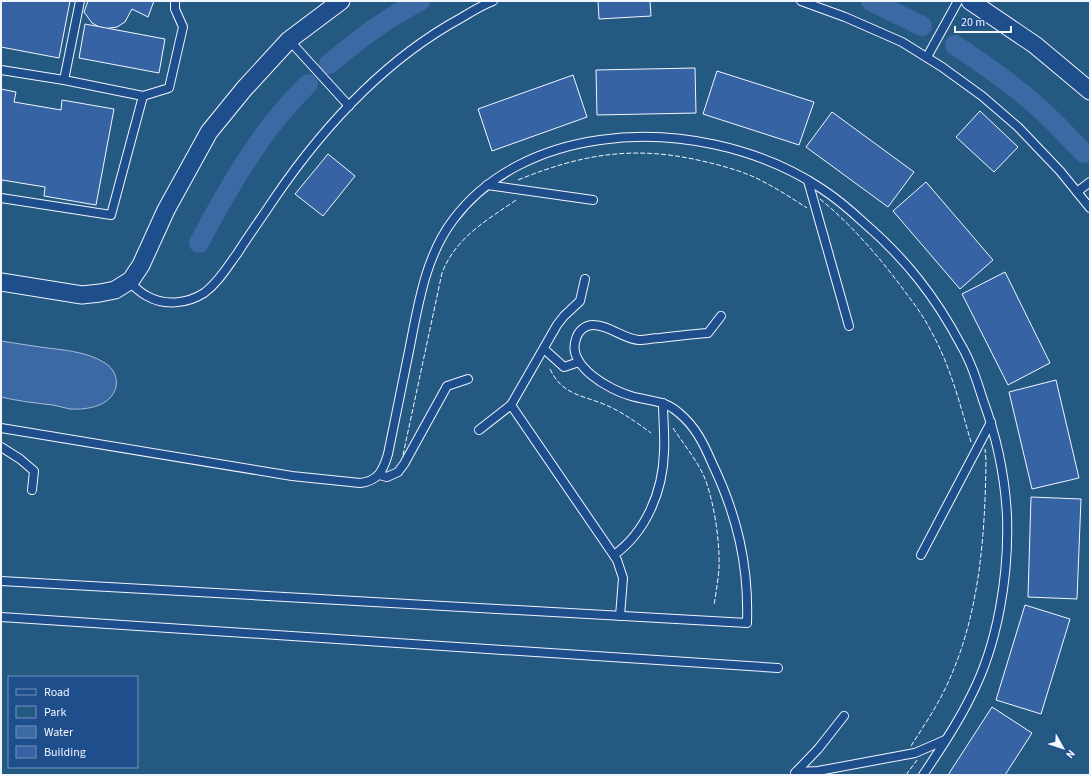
<svg xmlns="http://www.w3.org/2000/svg" width="1091" height="776" font-family="'Source Sans 3',sans-serif">
<style>
.green{fill:#245a82;stroke:#a8bbd7;fill-rule:evenodd}
.water{fill:#3b69a3;stroke:#a8bbd7}
.lines{fill:none;stroke-linecap:round;stroke-linejoin:round}
.canal{stroke:#3b69a3;stroke-width:20}
.building{fill:#3563a3;stroke:#f2f6ff}
.service-casing{stroke:#f2f6ff;stroke-width:10}
.minor-casing{stroke:#f2f6ff;stroke-width:19}
.service{stroke:#1f4e8c;stroke-width:8}
.minor{stroke:#1f4e8c;stroke-width:17}
.fence{stroke:#f2f6ff;stroke-width:1;stroke-dasharray:5 2;stroke-linecap:butt}
</style>
<rect width="100%" height="100%" fill="#1f4e8c"/>
<path class="green" d="M1 1H1090V775H1ZM9 677H137V767H9Z"/>
<path class="water" d="M1 341C14 343 27 345 40 347 62 350 86 351 105 363 113 368 118 377 116 387 111 406 88 410 70 409 64 408 59 406 53 405 35 403 18 401 1 397Z"/>
<g class="lines">
<g class="canal">
<path d="M871 1 922 26"/>
<path d="M955 45C989 68 1024 92 1054 122 1064 132 1074 143 1084 153"/>
<path d="M329 64C358 40 386 18 420 1"/>
<path d="M199 243C221 201 244 160 273 123 284 109 296 96 308 84"/>
</g>
</g>
<g class="building">
<path d="M1 1H70L59 58 1 47Z"/>
<path d="M88 1H154L148 17 132 9 125 22 117 27 103 29 92 23 84 12Z"/>
<path d="M598 1H650L651 16 599 19Z"/>
<path d="M85 24 165 39 159 73 79 58Z"/>
<path d="M695 68 696 113 597 115 596 70Z"/>
<path d="M717 71 814 102 799 145 703 114Z"/>
<path d="M573 75 587 117 492 151 478 109Z"/>
<path d="M1 89 16 92 14 102 61 110 62 100 114 109 96 205 44 196 45 187 2 180 1 187Z"/>
<path d="M980 111 1018 147 994 172 956 137Z"/>
<path d="M832 112 914 172 888 207 806 147Z"/>
<path d="M328 154 355 176 323 216 295 194Z"/>
<path d="M926 182 993 260 960 289 893 211Z"/>
<path d="M1005 272 1050 363 1008 385 962 294Z"/>
<path d="M1056 380 1079 478 1032 489 1009 392Z"/>
<path d="M1031 497 1081 499 1077 599 1028 597Z"/>
<path d="M1025 605 1070 619 1041 714 996 700Z"/>
<path d="M992 707 1032 733 1005 775H948Z"/>
</g>
<g class="lines">
<defs>
<g id="service">
<path d="M801 1 845 17 902 42 942 67 982 96 1018 127 1060 171 1090 208"/>
<path d="M289 40 349 106"/>
<path d="M927 57 958 1"/>
<path d="M1 70 64 80 143 96 169 88 183 27 175 9V1"/>
<path d="M64 80 80 1"/>
<path d="M808 181 849 326"/>
<path d="M487 185 593 200"/>
<path d="M1077 192 1090 182"/>
<path d="M1 198 111 215 143 96"/>
<path d="M585 279 580 301 564 316 557 325 511 405 617 560 623 578 620 616"/>
<path d="M128 281C134 286 140 293 147 296 164 306 187 304 204 293 218 283 227 267 237 254 249 235 262 217 274 199 323 127 384 60 461 18 471 12 482 5 493 1"/>
<path d="M544 349 564 367 579 362"/>
<path d="M1 428 292 476 360 483C378 481 383 471 388 454 395 420 402 385 409 351 418 306 425 257 453 220 488 173 543 148 600 140 674 129 759 147 822 189 836 198 850 210 863 222 905 258 935 296 961 345 971 362 977 381 983 400 997 438 1005 476 1007 516 1009 575 998 644 971 696 958 723 940 750 923 775"/>
<path d="M479 430 511 405"/>
<path d="M1 447 20 459 34 471 32 490"/>
<path d="M379 475 387 477 398 472 404 464 447 386 468 379"/>
<path d="M614 555C646 532 663 491 664 452 665 436 663 419 663 403"/>
<path d="M921 555 991 422"/>
<path d="M1 581 747 623C749 565 737 515 712 463 704 444 695 426 679 413 665 400 648 401 631 396 610 390 566 366 576 339 578 331 585 325 593 325 610 325 623 339 639 340 646 340 653 338 660 338 676 336 692 334 708 333L721 316"/>
<path d="M1 617 778 668"/>
<path d="M796 772 818 771 915 753 945 740"/>
<path d="M795 773 818 749 844 716"/>
</g>
<g id="minor">
<path d="M970 1 1035 45 1090 91"/>
<path d="M1 282 82 295 100 293 115 290 131 280 141 265 166 210 209 132 244 89 289 40 341 1"/>
</g>
</defs>
<use href="#service" class="service-casing"/>
<use href="#minor" class="minor-casing"/>
<use href="#service" class="service"/>
<use href="#minor" class="minor"/>
<g class="fence">
<path d="M518 180C582 154 634 145 702 161 720 165 738 170 754 177 773 186 790 197 807 208"/>
<path d="M820 199C853 226 881 259 906 293 915 305 924 317 931 331 950 365 960 404 971 442"/>
<path d="M550 369C562 395 582 395 606 405 622 412 636 422 651 433"/>
<path d="M673 428C683 443 695 458 703 474 714 499 720 541 719 568 718 581 716 593 714 605"/>
<path d="M403 455 442 273C456 237 486 221 516 200"/>
<path d="M911 746C921 730 932 714 941 697 979 624 985 541 986 460L985 449"/>
<path d="M906 775 917 760"/>
</g>
</g>
<rect width="1091" height="776" fill="none" stroke="#f2f6ff" stroke-width="4"/>
<rect x="8" y="676" width="130" height="92" fill="#1f4e8c" stroke="#7391ba"/>
<rect x="16" y="689" width="20" height="6" fill="#1f4e8c" stroke="#7391ba"/>
<text x="44" y="696" font-size="12" fill="#f2f6ff">Road</text>
<rect x="16" y="706" width="20" height="12" fill="#245a82" stroke="#7391ba"/>
<text x="44" y="716" font-size="12" fill="#f2f6ff">Park</text>
<rect x="16" y="726" width="20" height="12" fill="#3b69a3" stroke="#7391ba"/>
<text x="44" y="736" font-size="12" fill="#f2f6ff">Water</text>
<rect x="16" y="746" width="20" height="12" fill="#3563a3" stroke="#7391ba"/>
<text x="44" y="756" font-size="12" fill="#f2f6ff">Building</text>
<g transform="translate(1063 748) rotate(129)" stroke="#1f4e8c" stroke-width="3" paint-order="stroke">
<path d="M0-3L7 15L0 10L-7 15Z" fill="#f2f6ff"/>
<text y="-6" font-size="11" font-weight="bold" text-anchor="middle" fill="#f2f6ff">N</text>
</g>
<path d="M955 26v6h56v-6" fill="none" stroke="#f2f6ff" stroke-width="2"/>
<text x="961" y="26" font-size="12" fill="#f2f6ff" stroke="#1f4e8c" stroke-width="3" paint-order="stroke">20 m</text>
</svg>
